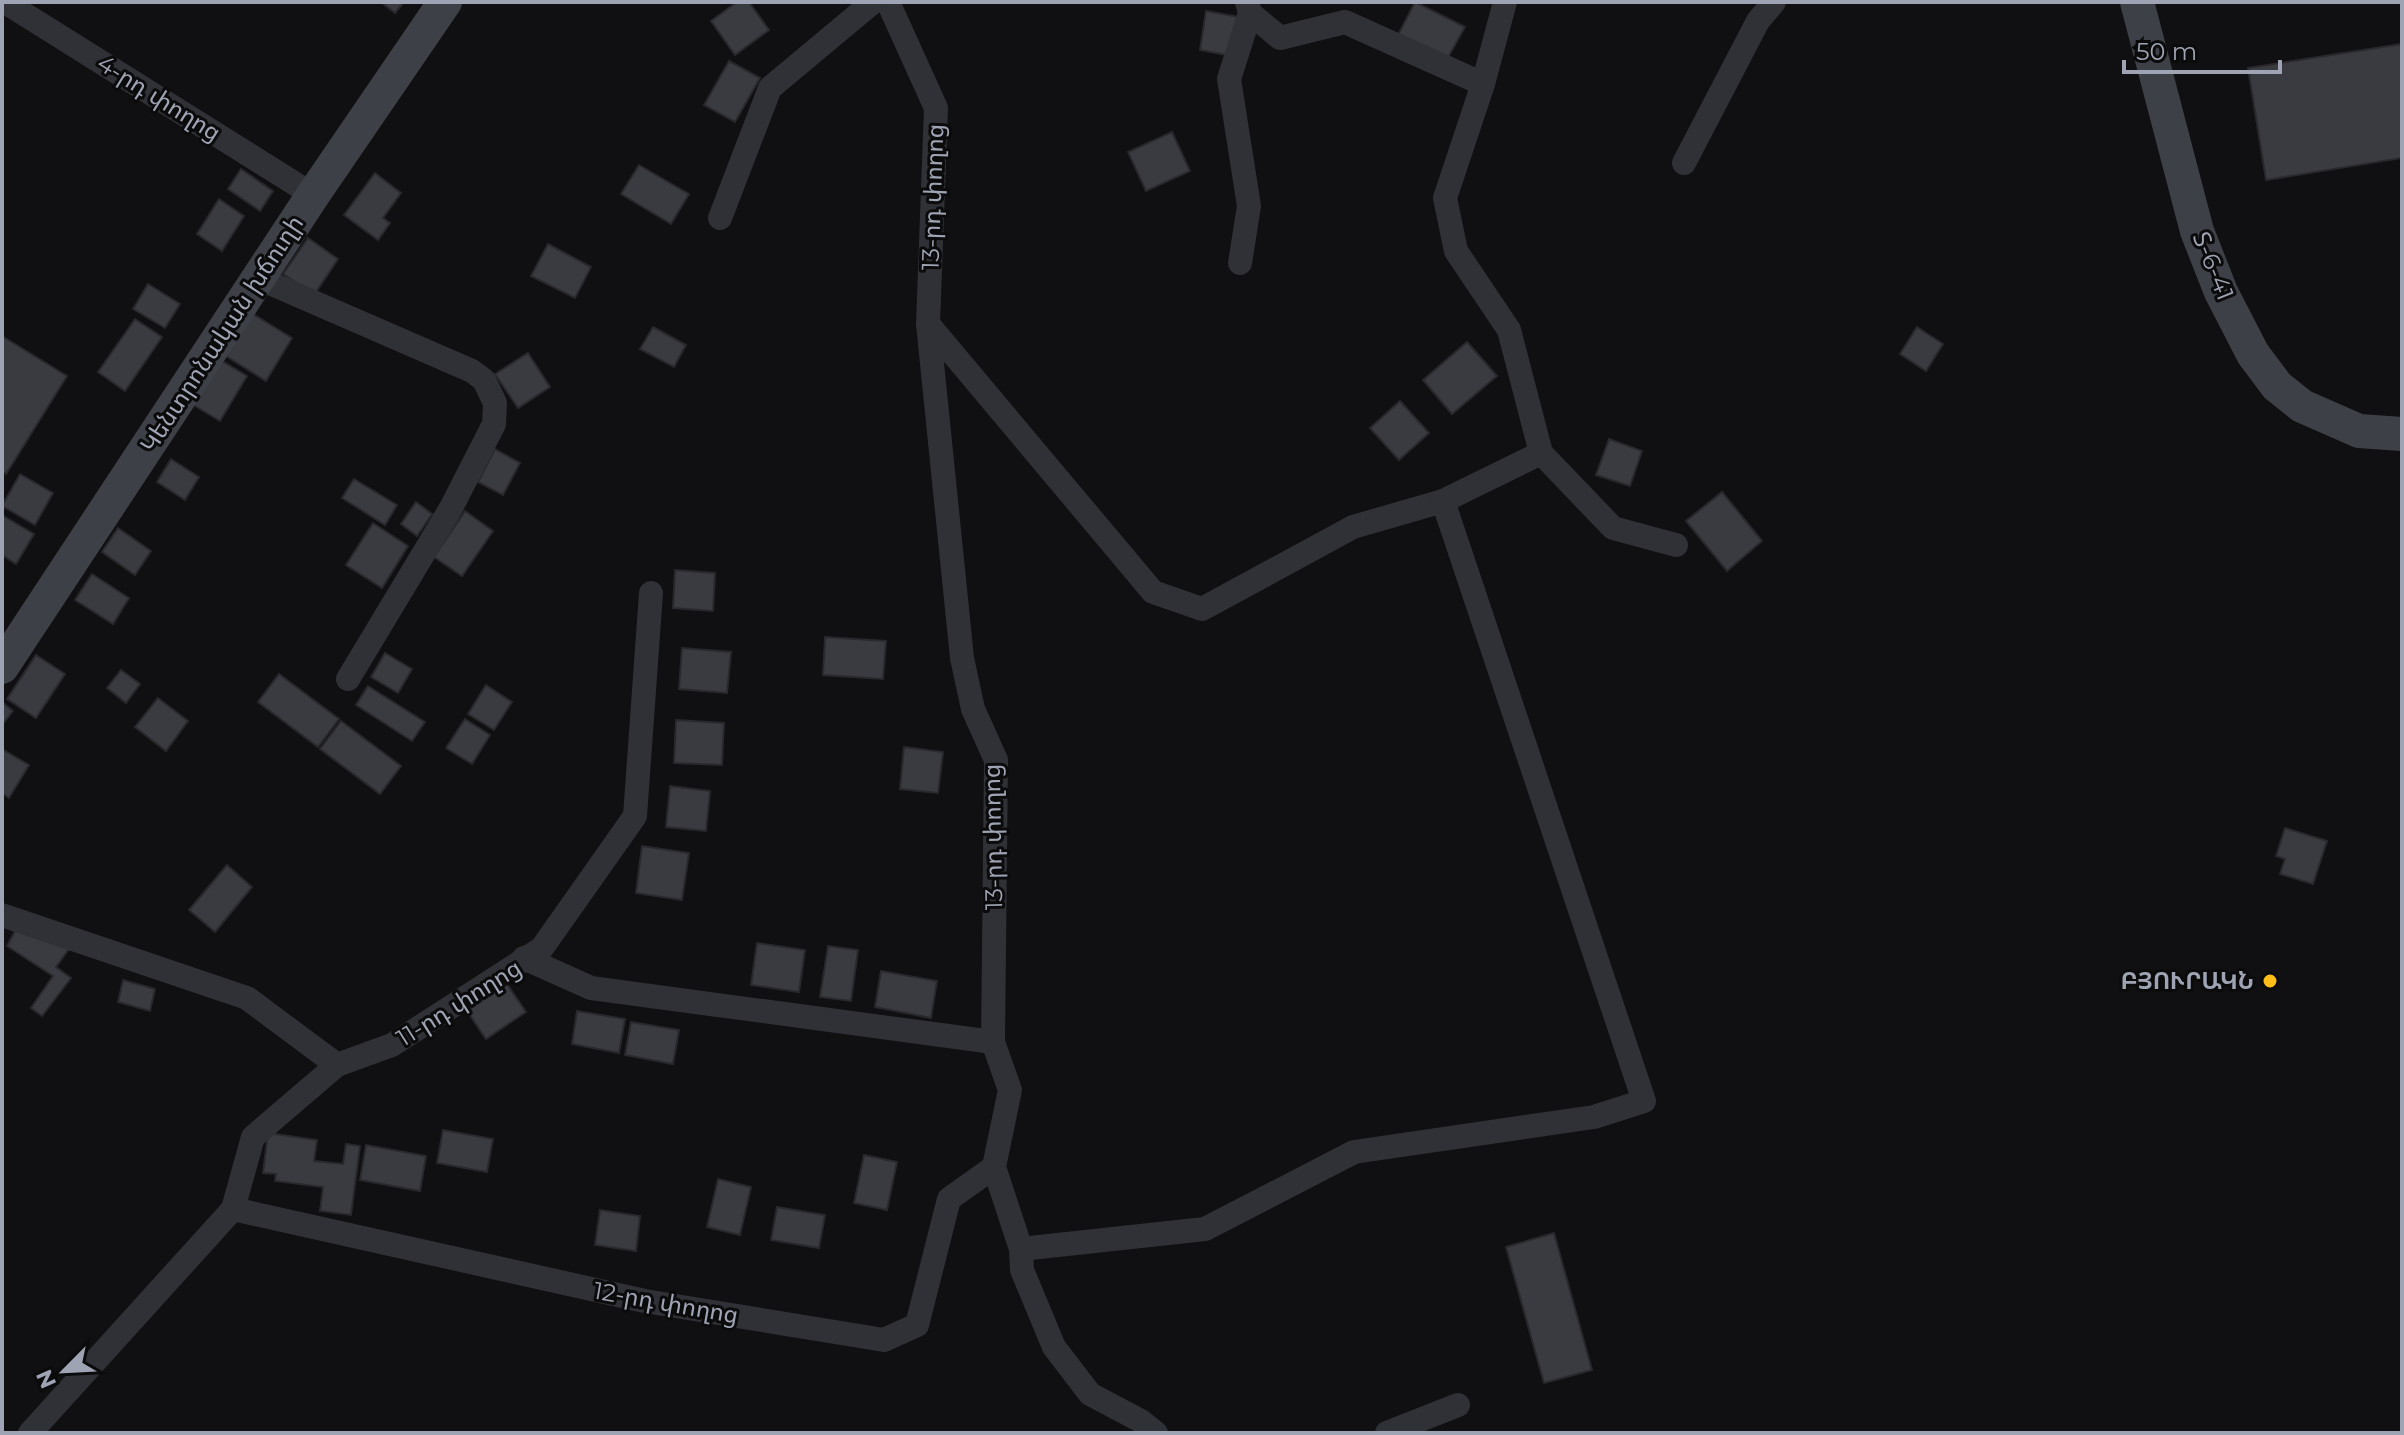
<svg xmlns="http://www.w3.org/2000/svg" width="2404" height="1435" font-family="Montserrat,'Noto Sans Armenian',sans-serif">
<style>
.building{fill:#3a3b41;stroke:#29292d;stroke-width:2}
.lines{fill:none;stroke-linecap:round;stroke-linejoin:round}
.minor{stroke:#303136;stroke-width:24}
.secondary{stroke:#3e4047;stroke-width:34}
.poi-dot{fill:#ffbd1a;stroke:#0b0b0c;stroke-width:3}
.labels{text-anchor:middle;stroke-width:6;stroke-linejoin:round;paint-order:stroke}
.street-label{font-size:24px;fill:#9fa4b4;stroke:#0b0b0c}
.poi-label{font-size:24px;font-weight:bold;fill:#9fa4b4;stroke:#0b0b0c;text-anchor:end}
</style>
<rect width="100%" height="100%" fill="#100f11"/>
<g class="building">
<path d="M381 2H404L395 13Z"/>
<path d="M737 2H749L769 30 735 55 711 21Z"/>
<path d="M1415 2 1465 27 1446 61 1398 35Z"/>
<path d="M1206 11 1239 17 1232 56 1200 50Z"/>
<path d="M2402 44V158L2266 180 2248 68Z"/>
<path d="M729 61 760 78 735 122 704 105Z"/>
<path d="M1172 132 1190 171 1146 191 1128 152Z"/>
<path d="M639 165 689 194 671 224 621 194Z"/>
<path d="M241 169 273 191 260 211 228 189Z"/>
<path d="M375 173 401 193 383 218 390 223 378 240 344 215Z"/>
<path d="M219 199 244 216 222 251 197 234Z"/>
<path d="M308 238 338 259 314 295 283 274Z"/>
<path d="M548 244 591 267 575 298 531 276Z"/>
<path d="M148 284 180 304 165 328 133 309Z"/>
<path d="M248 311 292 338 266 381 221 353Z"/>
<path d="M135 319 162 337 125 391 98 372Z"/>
<path d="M653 327 686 345 674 367 640 349Z"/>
<path d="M1917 327 1943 344 1926 371 1900 354Z"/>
<path d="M2 336 67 376 6 474 2 471Z"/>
<path d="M1467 342 1497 376 1452 414 1423 380Z"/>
<path d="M528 353 550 387 518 408 495 374Z"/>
<path d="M217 358 247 376 220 421 190 403Z"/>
<path d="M1400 401 1429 433 1399 460 1370 428Z"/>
<path d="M1609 439 1642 451 1630 486 1596 475Z"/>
<path d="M495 449 520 463 503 495 478 482Z"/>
<path d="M171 459 199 477 185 500 157 482Z"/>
<path d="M20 474 53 493 35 525 2 506Z"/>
<path d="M354 479 397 505 385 525 342 498Z"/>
<path d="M1722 492 1762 541 1727 571 1686 521Z"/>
<path d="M416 502 432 514 417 536 401 524Z"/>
<path d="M465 511 493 531 462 576 434 557Z"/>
<path d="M2 515 34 534 16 564 2 555Z"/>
<path d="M373 523 408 546 382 588 346 565Z"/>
<path d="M118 528 151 551 135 575 102 552Z"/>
<path d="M675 570 715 573 713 611 673 608Z"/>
<path d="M92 574 129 598 113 624 75 600Z"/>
<path d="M825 637 886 641 883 679 823 675Z"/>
<path d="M682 648 731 652 727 693 679 689Z"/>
<path d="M385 653 412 669 398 693 371 677Z"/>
<path d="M36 655 65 674 36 718 7 699Z"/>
<path d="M121 670 140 684 126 703 107 688Z"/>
<path d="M279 674 339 719 318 747 258 702Z"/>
<path d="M486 685 512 702 494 730 468 714Z"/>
<path d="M368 686 425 722 412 741 356 705Z"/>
<path d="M158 698 188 721 166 751 135 727Z"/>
<path d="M2 702 13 711 2 725Z"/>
<path d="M465 719 490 735 472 764 446 748Z"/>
<path d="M676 720 724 723 722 765 674 763Z"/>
<path d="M341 721 401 766 380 794 320 749Z"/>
<path d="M904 747 943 752 938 793 900 789Z"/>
<path d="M2 749 29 765 9 798 2 793Z"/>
<path d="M670 786 710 791 706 831 666 827Z"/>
<path d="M2285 828 2327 841 2313 884 2280 874 2285 859 2276 856Z"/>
<path d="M642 846 689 853 682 900 636 893Z"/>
<path d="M227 865 252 887 215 932 189 910Z"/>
<path d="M16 929 69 949 56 967 71 978 42 1016 31 1008 53 976 7 946Z"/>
<path d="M757 943 805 950 799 992 751 985Z"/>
<path d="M828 946 858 950 851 1001 820 997Z"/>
<path d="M881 971 937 981 931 1018 875 1007Z"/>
<path d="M123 980 155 989 150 1011 118 1002Z"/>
<path d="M507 984 526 1012 486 1039 467 1011Z"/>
<path d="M577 1011 625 1019 619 1053 572 1044Z"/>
<path d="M631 1022 679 1030 673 1064 625 1055Z"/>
<path d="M443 1130 493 1139 487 1172 437 1163Z"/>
<path d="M268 1133 317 1140 314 1161 343 1164 346 1144 360 1146 351 1215 320 1211 323 1187 275 1181 276 1174 263 1173Z"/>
<path d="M366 1145 426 1156 420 1191 360 1180Z"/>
<path d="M864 1155 897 1162 887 1210 854 1203Z"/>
<path d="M718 1179 751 1187 740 1235 707 1227Z"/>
<path d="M777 1207 825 1215 819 1248 771 1240Z"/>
<path d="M600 1210 640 1216 636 1251 595 1245Z"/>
<path d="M1554 1233 1592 1370 1544 1383 1506 1247Z"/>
</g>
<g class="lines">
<g class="minor">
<path d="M5 2 313 195"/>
<path d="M888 2 936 108 928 324 962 658 973 709 996 760 993 1042 1010 1090 994 1167 1021 1249 1022 1270 1054 1347 1090 1394 1141 1421 1156 1433"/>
<path d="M1505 2 1483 84 1445 198 1456 251 1509 330 1541 453 1613 528 1676 545"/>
<path d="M1250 13 1280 38 1345 22 1483 84"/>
<path d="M1684 163 1758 21 1774 2"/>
<path d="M720 218 770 88 873 2"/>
<path d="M1240 263 1249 206 1229 79 1250 13 1247 2"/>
<path d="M258 278 472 371 484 380 495 403 494 424 451 508 348 679"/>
<path d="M928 324 1153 592 1202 609 1353 527 1443 501 1541 453"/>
<path d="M2 915 247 998 337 1065"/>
<path d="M524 958 591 988 993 1042"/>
<path d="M233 1209 645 1301 884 1340 917 1325 949 1199 994 1167"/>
<path d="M1021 1249 1205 1229 1354 1152 1594 1117 1644 1101 1443 501"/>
<path d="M30 1433 233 1209 253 1137 337 1065 392 1045 542 948 635 816 651 593"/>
<path d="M1387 1433 1458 1405"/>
</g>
<g class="secondary">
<path d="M2137 2 2197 231 2221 292 2253 354 2277 386 2302 406 2359 431 2402 434"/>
<path d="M2 667 313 195 445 2"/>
</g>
</g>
<circle class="poi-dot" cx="2270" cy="981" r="8"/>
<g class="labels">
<g class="street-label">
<text transform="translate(159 98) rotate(32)" y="8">4-րդ փողոց</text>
<text transform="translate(933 197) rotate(-88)" y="8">13-րդ փողոց</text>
<text transform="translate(2213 266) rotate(68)" y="8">Տ-6-41</text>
<text transform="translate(222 334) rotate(-57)" y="8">Կենտրոնական խճուղի</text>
<text transform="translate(993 837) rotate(-91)" y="8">13-րդ փողոց</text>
<text transform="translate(459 1003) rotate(-32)" y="8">11-րդ փողոց</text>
<text transform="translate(666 1303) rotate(10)" y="8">12-րդ փողոց</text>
</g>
<g class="poi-label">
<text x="2254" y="989">ԲՅՈՒՐԱԿՆ</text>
</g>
</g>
<rect width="2404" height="1435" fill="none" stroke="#9fa4b4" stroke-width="8"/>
<g transform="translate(64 1371) rotate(246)" stroke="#0b0b0c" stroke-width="6" paint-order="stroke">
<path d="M0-6L14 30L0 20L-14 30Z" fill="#9fa4b4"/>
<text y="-12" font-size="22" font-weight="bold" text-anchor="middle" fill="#9fa4b4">N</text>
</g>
<path d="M2124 60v12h156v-12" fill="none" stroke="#9fa4b4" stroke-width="4"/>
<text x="2136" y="60" font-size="24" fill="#9fa4b4" stroke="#0b0b0c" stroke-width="6" paint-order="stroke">50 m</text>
</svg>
